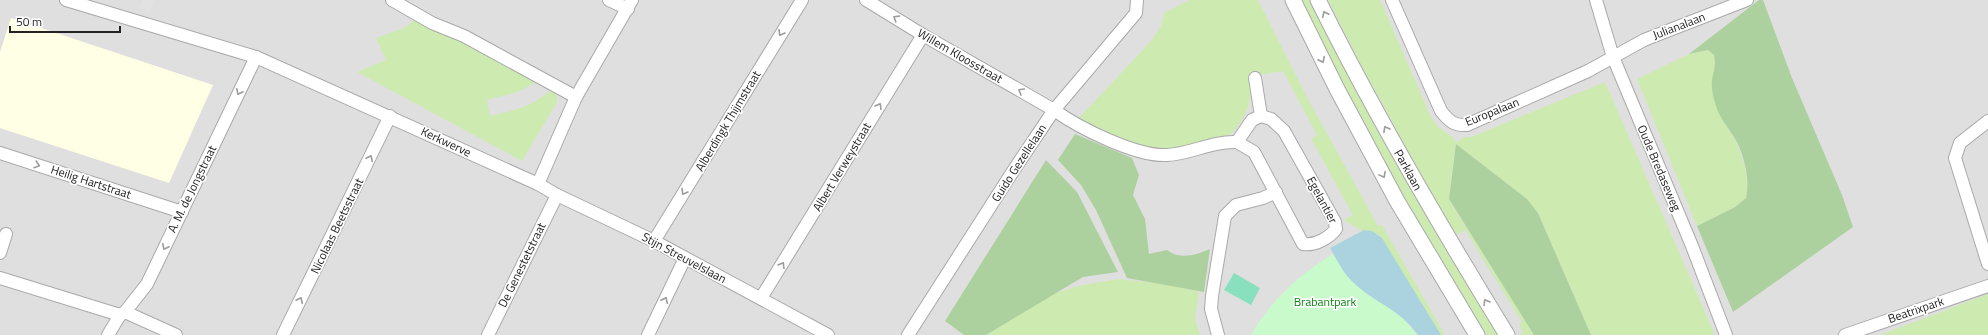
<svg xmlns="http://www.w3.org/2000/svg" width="1988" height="335" font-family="'Titillium Web',sans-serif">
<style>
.residential{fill:#e0dfdf}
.education{fill:#ffffe5}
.grass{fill:#cdebb0}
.forest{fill:#add19e}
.park{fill:#c8facc}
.pitch{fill:#88e0be}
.parking{fill:#e2e2e2}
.water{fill:#aad3df}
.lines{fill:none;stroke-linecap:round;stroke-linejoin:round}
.minor-casing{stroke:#a9a9a9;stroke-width:14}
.tertiary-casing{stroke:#a9a9a9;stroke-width:17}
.minor{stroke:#fff;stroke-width:12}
.tertiary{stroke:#fff;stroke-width:15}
.oneway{stroke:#9c9c9c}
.labels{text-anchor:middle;stroke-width:3.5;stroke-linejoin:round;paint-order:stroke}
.street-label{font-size:12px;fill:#222;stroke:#fff}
.park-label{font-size:12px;fill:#0c8416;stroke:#fff}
</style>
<rect width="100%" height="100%" fill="#f2efe9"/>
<rect class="residential" x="0" y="0" width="1988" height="335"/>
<path class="education" d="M11 18 213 85 169 183 0 128V52Z"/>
<g class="grass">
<path d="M1189 0H1258L1308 99 1378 226 1382 225 1445 335H1441L1380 236 1364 230 1362 231 1344 220 1353 215 1311 139 1317 135 1283 71 1248 77 1251 94 1248 108 1241 122 1231 134 1216 140 1174 151 1144 149 1078 119 1152 40 1161 26 1164 13Z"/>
<path d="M1301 0H1312L1432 225 1499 335H1487L1407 203 1342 83Z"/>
<path d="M1328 0H1380L1431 117 1439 128 1453 137 1456 143 1464 137H1471L1605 82 1715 335H1591L1538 213 1527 199 1456 144 1449 200 1534 335H1519L1523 332 1519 324 1522 322 1465 230 1455 236 1363 69Z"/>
<path d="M417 18 536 82 518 92 487 100 490 116C513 111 533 106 551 90L557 96V102L522 161 357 72 386 60 376 38 404 28Z"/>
<path d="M1708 50 1714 55 1715 61 1712 89 1722 119 1737 143 1745 168 1748 189 1746 198 1735 207 1697 226 1637 79 1689 54Z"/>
<path d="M1118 279 1166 284 1199 292 1195 319 1200 335H987L1038 299 1078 286Z"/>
<path d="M1988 294V335H1880Z"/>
</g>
<g class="forest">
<path d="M1759 0H1763L1792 78 1842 195 1853 227 1733 312 1697 226 1735 207 1746 198C1750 181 1745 160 1738 144 1731 130 1719 119 1715 103 1713 96 1711 87 1712 79 1714 70 1716 64 1714 55L1708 50 1689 54Z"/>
<path d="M1075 134 1132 158 1139 175 1133 195 1145 219 1149 254 1167 250C1180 260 1196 255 1210 249L1204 292 1127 278 1096 210 1081 185 1058 160Z"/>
<path d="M1456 144 1527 199 1538 213 1591 335H1534L1449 199Z"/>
<path d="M1046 160 1077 192 1118 272 1083 277 986 335H964L945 321Z"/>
</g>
<path class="park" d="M1333 254 1344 272 1353 282 1368 295 1397 312 1418 335H1251C1270 301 1300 274 1333 254Z"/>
<path class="pitch" d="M1234 273 1260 288 1251 305 1224 290Z"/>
<path class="parking" d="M142 0H154L150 12 139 8Z"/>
<path class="water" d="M1364 230 1372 231 1382 238 1441 335H1418C1399 308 1374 303 1353 282 1343 273 1337 260 1330 248Z"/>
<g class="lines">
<defs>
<g id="minor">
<path d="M66 0 256 57 538 184 576 97 464 36 432 23 392 0"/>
<path d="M609 0 628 9"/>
<path d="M866 0 923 35 1054 110C1079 128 1137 157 1167 155 1191 154 1211 141 1237 142"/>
<path d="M1392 0 1441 111C1449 121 1454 126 1467 125L1588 71 1644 40 1747 0"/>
<path d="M1596 0 1613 57 1692 246 1726 335"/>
<path d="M1255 78 1261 116"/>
<path d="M576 97 632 0"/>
<path d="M1261 116 1271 119 1284 131 1335 222 1336 229C1329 238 1315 246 1303 244L1254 152 1237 142 1252 120Z"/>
<path d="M1988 121 1960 143 1955 158 1988 264"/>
<path d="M0 153 182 212"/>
<path d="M538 184 557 195 654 241 828 335"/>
<path d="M654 241 802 0"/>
<path d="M0 253 6 234"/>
<path d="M0 278 120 315 125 312 147 284 256 57"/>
<path d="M761 298 923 35"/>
<path d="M125 312 176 335"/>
<path d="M108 335 120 315"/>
<path d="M283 335 390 116"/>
<path d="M488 335 557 195"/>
<path d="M648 335 685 258"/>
<path d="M908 335 1015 168 1054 110 1136 13 1137 0"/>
<path d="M1218 335 1211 309 1212 296 1225 216 1236 205 1263 198 1276 192"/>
<path d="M1845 335 1988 286"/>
</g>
<g id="tertiary">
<path d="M1293 0 1337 89 1397 201 1477 335"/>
<path d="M1318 0C1375 115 1440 226 1507 335"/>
</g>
</defs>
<use href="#minor" class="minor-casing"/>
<use href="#tertiary" class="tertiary-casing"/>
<use href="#minor" class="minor"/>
<use href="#tertiary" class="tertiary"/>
</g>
<defs><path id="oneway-chevron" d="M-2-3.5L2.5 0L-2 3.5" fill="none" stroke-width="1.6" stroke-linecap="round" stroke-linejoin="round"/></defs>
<g class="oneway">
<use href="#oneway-chevron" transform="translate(1325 14) rotate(-116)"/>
<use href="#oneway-chevron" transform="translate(896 18) rotate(-148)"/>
<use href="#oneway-chevron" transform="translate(781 33) rotate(121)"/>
<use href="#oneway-chevron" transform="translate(1322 60) rotate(64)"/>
<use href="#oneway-chevron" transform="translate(1021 91) rotate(-150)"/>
<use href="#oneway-chevron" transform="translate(239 92) rotate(116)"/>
<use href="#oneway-chevron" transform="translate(879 106) rotate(-59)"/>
<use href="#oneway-chevron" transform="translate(1386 129) rotate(-119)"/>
<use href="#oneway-chevron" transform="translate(370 158) rotate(-64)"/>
<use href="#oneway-chevron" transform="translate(37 165) rotate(18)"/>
<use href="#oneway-chevron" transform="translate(1383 175) rotate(62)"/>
<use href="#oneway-chevron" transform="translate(684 192) rotate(121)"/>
<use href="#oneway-chevron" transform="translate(165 247) rotate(116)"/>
<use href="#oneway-chevron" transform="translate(782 265) rotate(-59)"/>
<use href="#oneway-chevron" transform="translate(300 300) rotate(-64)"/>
<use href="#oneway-chevron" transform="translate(665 300) rotate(-65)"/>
<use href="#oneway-chevron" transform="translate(1486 302) rotate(-121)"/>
</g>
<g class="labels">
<g class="street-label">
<text transform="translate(1679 26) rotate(-21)" y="4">Julianalaan</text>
<text transform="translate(960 56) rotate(30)" y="4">Willem Kloosstraat</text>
<text transform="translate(1492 112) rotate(-22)" y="4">Europalaan</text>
<text transform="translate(728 121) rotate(-59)" y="4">Alberdingk Thijmstraat</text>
<text transform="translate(446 142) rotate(25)" y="4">Kerkwerve</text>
<text transform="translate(1019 163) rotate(-57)" y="4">Guido Gezellelaan</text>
<text transform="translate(842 167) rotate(-59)" y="4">Albert Verweystraat</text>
<text transform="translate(1659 168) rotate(67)" y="4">Oude Bredaseweg</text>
<text transform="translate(1408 170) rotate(61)" y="4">Parklaan</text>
<text transform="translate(91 182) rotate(18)" y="4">Heilig Hartstraat</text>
<text transform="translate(192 189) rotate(-64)" y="4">A. M. de Jongstraat</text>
<text transform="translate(1322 200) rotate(62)" y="4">Egelantier</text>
<text transform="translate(337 226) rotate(-64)" y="4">Nicolaas Beetsstraat</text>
<text transform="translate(684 258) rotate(28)" y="4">Stijn Streuvelslaan</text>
<text transform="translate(522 265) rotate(-64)" y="4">De Genestetstraat</text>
<text transform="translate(1916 310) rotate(-19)" y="4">Beatrixpark</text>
</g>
<g class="park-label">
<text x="1325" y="306">Brabantpark</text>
</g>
</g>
<path d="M10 26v6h110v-6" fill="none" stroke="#222222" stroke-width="2"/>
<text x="16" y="26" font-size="12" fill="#222222" stroke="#ffffff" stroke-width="3" paint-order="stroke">50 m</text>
</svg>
